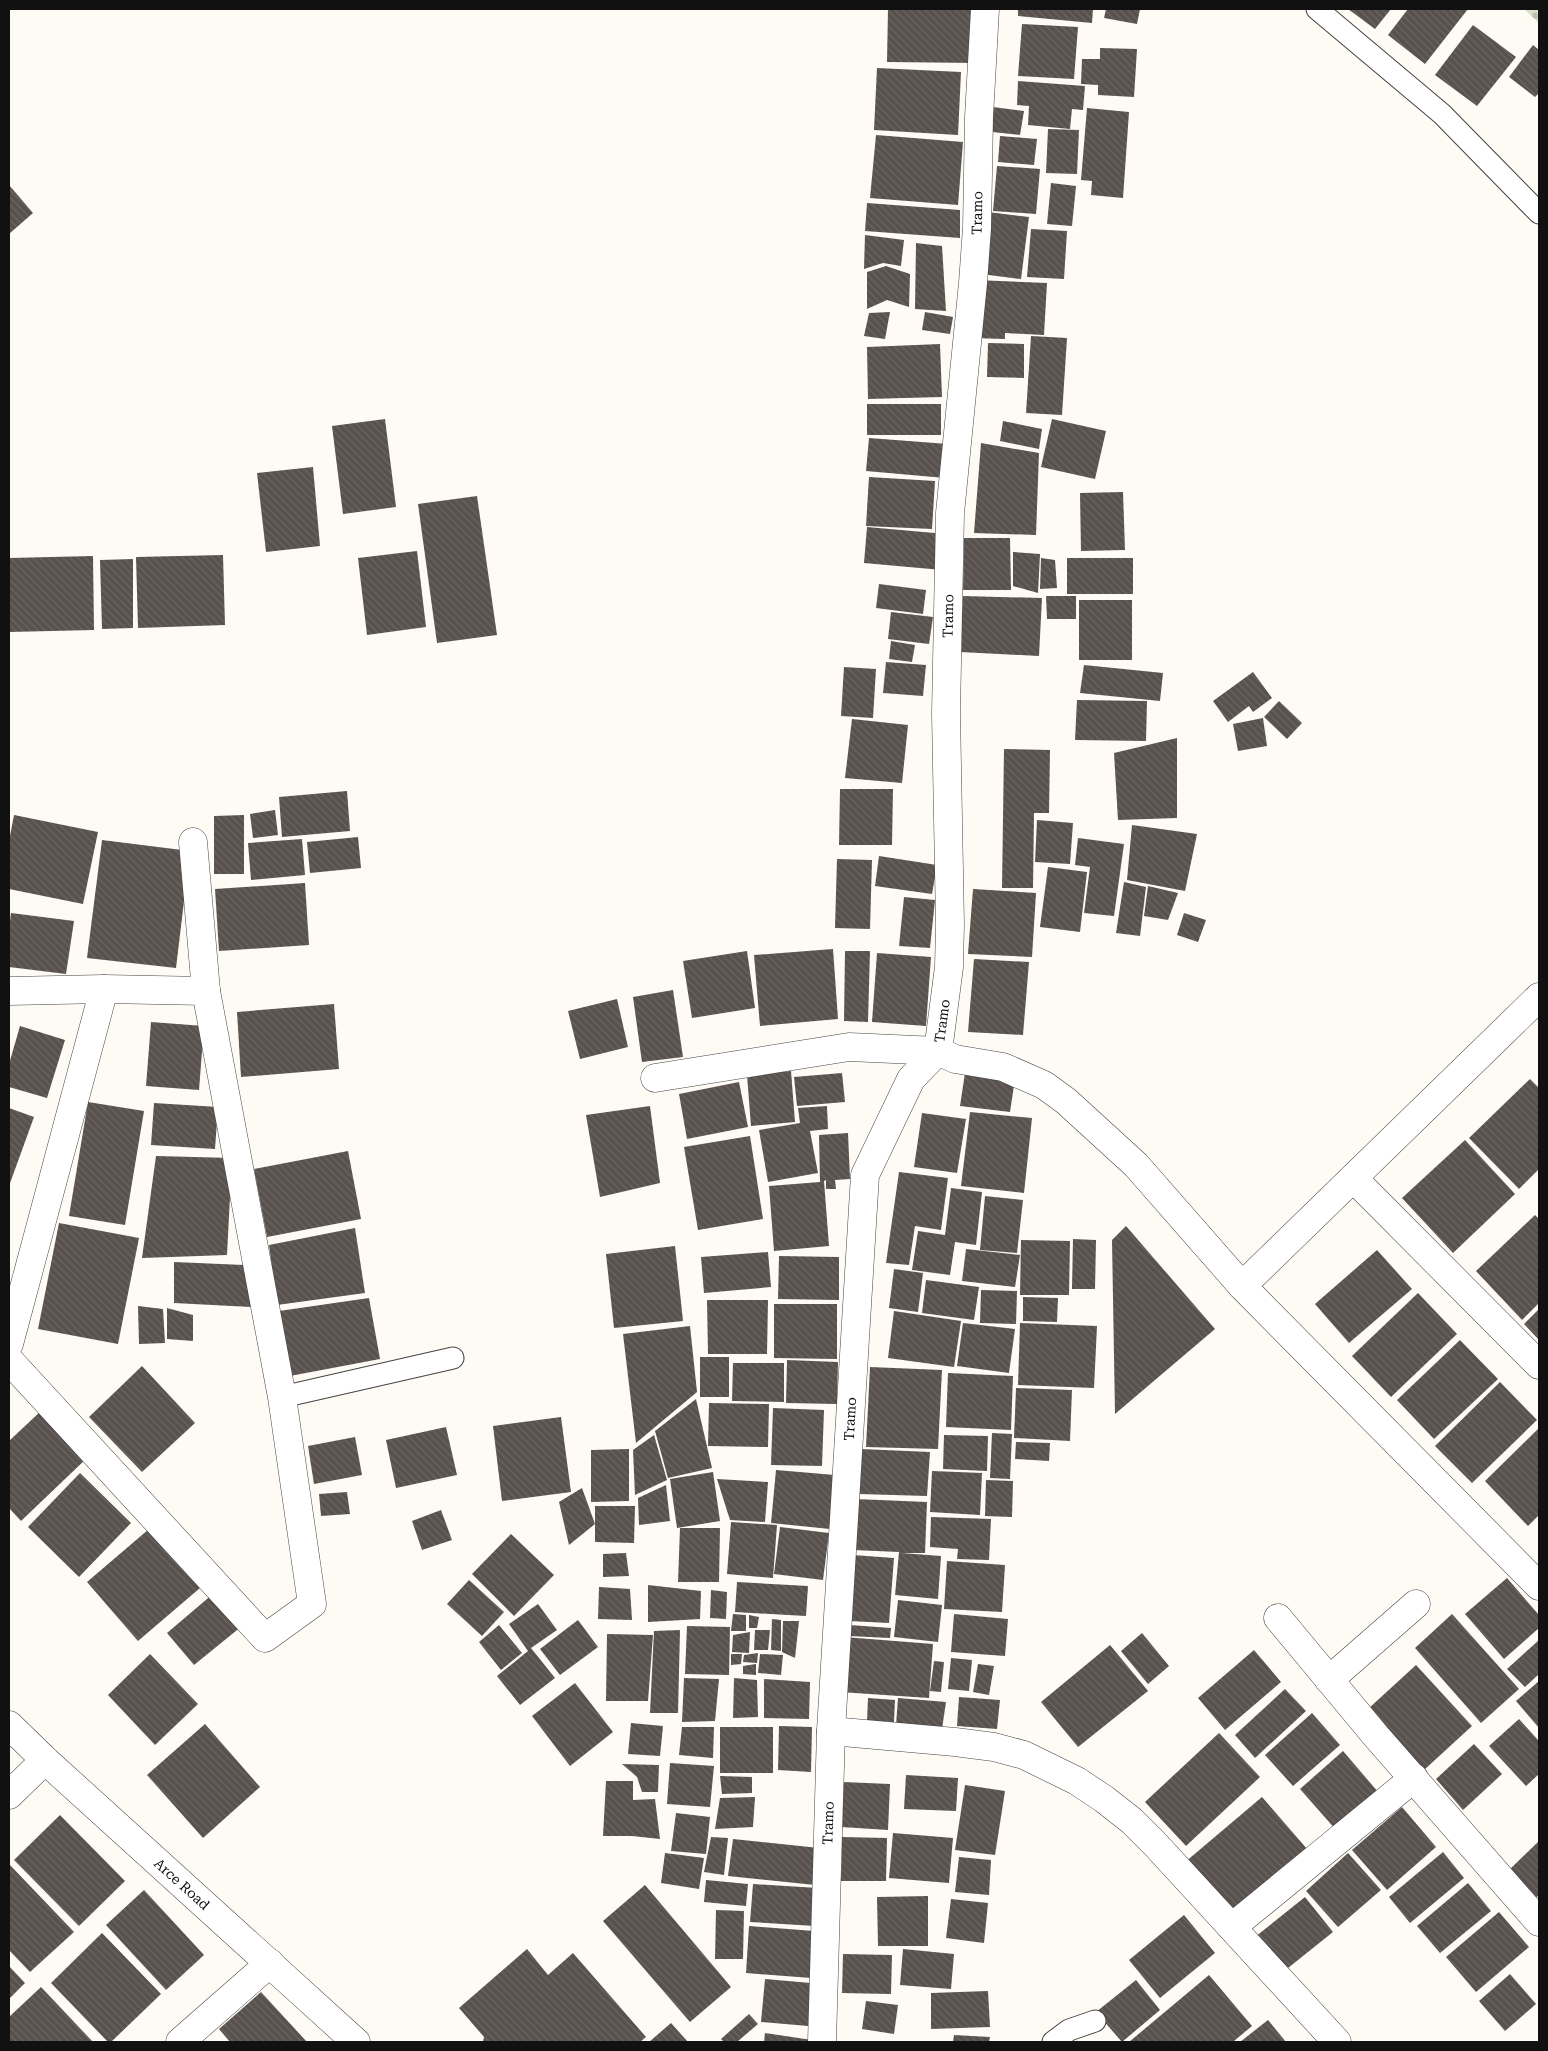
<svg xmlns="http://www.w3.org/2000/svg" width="1548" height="2051" font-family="'Roboto Serif',serif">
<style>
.cemetery{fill:url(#cemetery-stones)}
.building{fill:url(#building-back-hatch)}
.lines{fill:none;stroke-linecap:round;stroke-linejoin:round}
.service-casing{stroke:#444;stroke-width:23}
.minor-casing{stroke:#444;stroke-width:29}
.service{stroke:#fff;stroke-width:21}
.minor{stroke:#fff;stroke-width:28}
.labels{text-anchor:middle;stroke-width:5;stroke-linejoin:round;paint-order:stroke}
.street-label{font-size:14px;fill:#111;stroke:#fff}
</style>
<defs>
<pattern id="cemetery-stones" width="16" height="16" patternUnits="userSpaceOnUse" patternTransform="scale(1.25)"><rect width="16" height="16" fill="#dadfc7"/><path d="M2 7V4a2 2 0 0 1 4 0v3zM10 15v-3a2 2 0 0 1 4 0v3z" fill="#babeaa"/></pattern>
<pattern id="building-back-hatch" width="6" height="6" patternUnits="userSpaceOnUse" patternTransform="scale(1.25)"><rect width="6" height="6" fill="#58514e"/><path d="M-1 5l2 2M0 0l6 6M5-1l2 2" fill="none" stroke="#6b6663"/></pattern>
</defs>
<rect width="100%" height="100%" fill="#fefbf5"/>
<path class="cemetery" d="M1524 9H1539V23Z"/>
<g class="building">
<path d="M888 9H979L978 63 887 62Z"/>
<path d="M1018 9H1093L1092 23 1018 16Z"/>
<path d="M1106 9H1140L1137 24 1104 18Z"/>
<path d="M1348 9H1391L1375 29Z"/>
<path d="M1408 9H1468L1425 64 1388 35Z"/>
<path d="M1022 24 1078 27 1074 79 1018 76Z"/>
<path d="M1473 25 1516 57 1477 106 1435 75Z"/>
<path d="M1533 45 1539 50V93L1535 97 1509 77Z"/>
<path d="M1100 48 1137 49 1134 97 1098 95V85L1081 84 1082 59H1100Z"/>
<path d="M877 68 961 72 958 135 874 130Z"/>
<path d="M1018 81 1085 86 1083 110 1072 109 1070 129 1028 125 1029 106 1017 105Z"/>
<path d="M985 106 1024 111 1020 135 983 131Z"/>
<path d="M1087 108 1129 112 1123 198 1091 195 1092 181 1081 180Z"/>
<path d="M1048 129 1079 130 1077 174 1046 173Z"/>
<path d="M876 135 963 142 958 205 870 198Z"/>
<path d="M1000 136 1037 139 1034 165 998 162Z"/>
<path d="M997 166 1040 169 1036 214 993 211Z"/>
<path d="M1051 183 1076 186 1072 226 1047 224Z"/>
<path d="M9 185 33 213 9 234Z"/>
<path d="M867 203 960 210V238L865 231Z"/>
<path d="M988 212 1029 217 1021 279 981 274Z"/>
<path d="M1031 229 1067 231 1064 279 1027 277Z"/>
<path d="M865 235 904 240 901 266 883 263 864 269Z"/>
<path d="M916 243 942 246 946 311 915 309Z"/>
<path d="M886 266 910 274 909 307 887 300 867 309V272Z"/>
<path d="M975 280 1047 283 1044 335 1005 333V339L972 338Z"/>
<path d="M890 312 885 339 864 336 869 313Z"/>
<path d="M925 312 953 317 950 334 922 330Z"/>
<path d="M1031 336 1067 338 1062 415 1026 413Z"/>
<path d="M988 343 1024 344V378L987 377Z"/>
<path d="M940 344 942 397 868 399 867 347Z"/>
<rect x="867" y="404" width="74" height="31"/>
<path d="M385 419 396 507 343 514 332 426Z"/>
<path d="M1052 419 1106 431 1095 479 1041 467Z"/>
<path d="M1003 421 1042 429 1039 449 1000 441Z"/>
<path d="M869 438 948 444 945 478 866 471Z"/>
<path d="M981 443 1039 453 1036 535 974 533Z"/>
<path d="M313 467 320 546 266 552 257 473Z"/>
<path d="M869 477 935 481 932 529 866 526Z"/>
<path d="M1123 492 1125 550 1081 551 1080 493Z"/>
<path d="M477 496 497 635 437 643 418 504Z"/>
<path d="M867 527 946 534 942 570 864 563Z"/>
<path d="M964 538H1010L1011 590H963Z"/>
<path d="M417 551 426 627 367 635 358 558Z"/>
<path d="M1013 552 1040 554 1038 593 1013 586Z"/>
<path d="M223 555 225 625 138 628 136 557Z"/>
<path d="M93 556 94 630 9 632V558Z"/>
<path d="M1041 558 1055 560 1057 588 1040 589Z"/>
<rect x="1067" y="558" width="66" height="36"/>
<path d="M133 559V628L102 629 100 560Z"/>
<path d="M879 584 926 590 923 614 876 608Z"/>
<path d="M963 596 1042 598 1039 656 960 652Z"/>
<path d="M1046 596H1076V619H1047Z"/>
<rect x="1079" y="600" width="53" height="60"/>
<path d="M891 612 933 617 929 644 888 639Z"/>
<path d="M891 641 915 645 912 662 889 659Z"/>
<path d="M886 662 926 665 923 696 883 693Z"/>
<path d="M1084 665 1163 673 1160 701 1080 693Z"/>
<path d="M844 667 876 669 873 718 841 716Z"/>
<path d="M1253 672 1272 698 1253 712 1249 706 1228 722 1213 701Z"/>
<path d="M1077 700 1147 701 1146 741 1075 740Z"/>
<path d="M1279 701 1302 723 1287 739 1264 717Z"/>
<path d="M1263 718 1267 746 1238 751 1233 724Z"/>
<path d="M852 719 908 725 902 783 845 778Z"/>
<path d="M1177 738V818L1118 820 1114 753Z"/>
<path d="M1004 749 1050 750 1049 813H1034L1033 888H1002Z"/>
<path d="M840 789H893L892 845H839Z"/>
<path d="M347 791 350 831 282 837 279 797Z"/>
<path d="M275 810 278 835 253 838 250 814Z"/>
<path d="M14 815 98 832 83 904 9 889V841Z"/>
<path d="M244 815V874H214V816Z"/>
<path d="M1037 820 1073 823 1070 864 1035 862Z"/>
<path d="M1132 825 1197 834 1185 891 1127 880Z"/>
<path d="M358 837 361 868 310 873 307 842Z"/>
<path d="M1078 838 1124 844 1114 916 1084 913 1090 867 1075 865Z"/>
<path d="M302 839 305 875 251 880 248 843Z"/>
<path d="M102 840 190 851 176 968 87 958Z"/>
<path d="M879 856 937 865 932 894 875 886Z"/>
<path d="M837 859 872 860 870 929 835 928Z"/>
<path d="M1048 867 1087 872 1080 932 1040 927Z"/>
<path d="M1124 882 1146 887 1140 936 1116 933Z"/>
<path d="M305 883 309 945 219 951 215 889Z"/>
<path d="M1148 886 1178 893 1168 920 1144 916Z"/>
<path d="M973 889 1036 893 1032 957 968 954Z"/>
<path d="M904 897 935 900 930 948 899 946Z"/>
<path d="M11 913 74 921 66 974 9 967V929Z"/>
<path d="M1184 913 1206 920 1198 942 1177 935Z"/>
<path d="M833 949 838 1019 760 1026 754 955Z"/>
<path d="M747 951 755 1008 692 1018 683 961Z"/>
<path d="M845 951H870L868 1022 844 1021Z"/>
<path d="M877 953 931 957 926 1026 872 1022Z"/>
<path d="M974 959 1029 962 1023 1035 968 1032Z"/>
<path d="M673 990 683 1057 642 1062 633 997Z"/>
<path d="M617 999 628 1047 580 1059 568 1011Z"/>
<path d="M334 1004 339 1069 241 1077 237 1012Z"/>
<path d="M151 1022 204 1026 199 1090 146 1086Z"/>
<path d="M20 1026 65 1040 47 1098 9 1087V1064Z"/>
<path d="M791 1071 795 1122 751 1126 747 1075Z"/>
<path d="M842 1073 845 1102 797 1106 794 1077Z"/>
<path d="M965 1073 1015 1079 1010 1112 960 1106Z"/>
<path d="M1530 1079 1539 1088V1169L1519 1189 1469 1138Z"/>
<path d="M739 1082 748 1127 687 1139 679 1094Z"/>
<path d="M88 1102 144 1111 125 1225 69 1216Z"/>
<path d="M154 1103 218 1107 215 1149 151 1145Z"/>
<path d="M650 1106 660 1183 600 1197 586 1115Z"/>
<path d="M827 1106 828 1129 810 1131 818 1173 768 1182 759 1130 800 1123 798 1108Z"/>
<path d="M9 1108 34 1117 9 1186Z"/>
<path d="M970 1112 1032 1118 1024 1193 961 1186Z"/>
<path d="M922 1113 966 1119 957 1173 914 1167Z"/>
<path d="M848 1133 850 1179 835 1180 836 1189H826V1180L824 1181 829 1246 774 1251 769 1186 820 1182 819 1135Z"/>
<path d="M750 1136 763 1219 698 1230 684 1147Z"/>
<path d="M1465 1140 1515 1194 1453 1253 1402 1198Z"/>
<path d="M348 1151 361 1219 267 1237 254 1169Z"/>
<path d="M156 1156 232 1158 227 1255 142 1258Z"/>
<path d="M899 1172 948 1178 941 1230 915 1226 909 1265 886 1263Z"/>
<path d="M951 1188 982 1192 976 1245 955 1242 950 1275 912 1270 918 1231 945 1235Z"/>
<path d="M985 1196 1023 1200 1017 1253 980 1250Z"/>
<path d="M1535 1215 1539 1219V1303L1522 1320 1476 1271Z"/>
<path d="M59 1223 139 1238 118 1344 38 1329Z"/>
<path d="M1126 1226 1215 1329 1115 1414 1112 1240Z"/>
<path d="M355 1228 365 1293 277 1305 269 1245Z"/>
<path d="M1073 1239 1096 1240 1095 1289H1072Z"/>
<path d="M1021 1240 1070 1241 1069 1295H1020Z"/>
<path d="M675 1246 683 1321 614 1328 606 1254Z"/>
<path d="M966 1249 1020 1255 1015 1287 962 1281Z"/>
<path d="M1377 1250 1412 1289 1349 1343 1315 1304Z"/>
<path d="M768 1252 771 1287 704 1293 701 1257Z"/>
<path d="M779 1256 839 1257V1300L778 1299Z"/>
<path d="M174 1262 244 1265 251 1307 174 1303Z"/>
<path d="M894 1269 923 1273 918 1312 889 1308Z"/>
<path d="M926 1280 979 1287 974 1320 922 1313Z"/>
<path d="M981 1290 1017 1291 1016 1324 980 1323Z"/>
<path d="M1418 1293 1457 1334 1391 1397 1352 1356Z"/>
<path d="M1023 1297 1058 1298 1057 1322 1023 1321Z"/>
<path d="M369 1298 380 1359 290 1376 279 1311Z"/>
<path d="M707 1300H768L767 1354H708Z"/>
<path d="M774 1304H837V1359L774 1358Z"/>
<path d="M138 1306 163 1309 165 1343 139 1344Z"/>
<path d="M167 1308 193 1315V1341L167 1339Z"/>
<path d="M1539 1309V1340L1524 1324Z"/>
<path d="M894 1311 961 1321 954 1367 888 1358Z"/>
<path d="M963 1323 1015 1329 1009 1373 957 1366Z"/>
<path d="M1020 1323 1097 1326 1094 1388 1018 1385Z"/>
<path d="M690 1326 697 1392 636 1443 623 1334Z"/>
<path d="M1460 1340 1498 1379 1434 1439 1397 1400Z"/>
<rect x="700" y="1357" width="29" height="40"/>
<path d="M787 1360 838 1362 837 1404 786 1403Z"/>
<path d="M733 1363H784V1402L732 1401Z"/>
<path d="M142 1366 195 1423 142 1472 89 1417Z"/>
<path d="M870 1367 942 1370 938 1449 866 1447Z"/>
<path d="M948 1373 1013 1376 1011 1430 946 1427Z"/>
<path d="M1500 1382 1537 1420 1472 1483 1435 1446Z"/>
<path d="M1016 1388 1072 1390 1070 1441 1014 1438Z"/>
<path d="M696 1399 712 1468 668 1478 655 1431Z"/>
<path d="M709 1403 769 1404 768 1447 708 1446Z"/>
<path d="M773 1408 824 1410 822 1466 771 1465Z"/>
<path d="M42 1410 87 1458 21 1521 9 1508V1441Z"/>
<path d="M561 1417 571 1492 502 1501 493 1426Z"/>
<path d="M446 1427 457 1475 396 1488 386 1440Z"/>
<path d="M1539 1428V1515L1528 1526 1485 1481Z"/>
<path d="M992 1433 1012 1434 1010 1479 990 1478Z"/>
<path d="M654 1435 667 1480 635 1495 633 1450Z"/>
<path d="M944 1435 988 1436 987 1471 943 1469Z"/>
<path d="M355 1437 362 1475 314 1484 308 1446Z"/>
<path d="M1016 1442 1050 1443 1049 1461 1015 1459Z"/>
<path d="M629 1449V1501L591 1502V1450Z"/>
<path d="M861 1449 930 1452 927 1496 859 1494Z"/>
<path d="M776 1470 835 1475 830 1529 771 1523Z"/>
<path d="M932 1471 982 1473 980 1515 930 1512Z"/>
<path d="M713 1472 720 1521 677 1528 670 1479Z"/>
<path d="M80 1473 131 1523 79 1577 28 1527Z"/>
<path d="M717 1479 768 1482 765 1522 730 1520Z"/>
<path d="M986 1480 1013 1481 1012 1517 985 1516Z"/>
<path d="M666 1485 670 1521 639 1525 638 1498Z"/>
<path d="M582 1488 595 1524 569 1545 559 1502Z"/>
<path d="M347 1492 350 1514 321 1516 319 1494Z"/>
<path d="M855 1499 927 1502 925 1553H901L941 1556 938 1599 895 1595 899 1552 853 1550Z"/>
<path d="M595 1506H635L634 1543 595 1542Z"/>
<path d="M441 1510 452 1540 422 1550 412 1521Z"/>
<path d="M931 1517 991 1519 989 1560 957 1559 958 1549 930 1547Z"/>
<path d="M731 1522 777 1525 773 1578 727 1574Z"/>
<path d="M780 1527 829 1533 823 1580 774 1574Z"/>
<path d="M680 1528H720L719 1582H678Z"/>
<path d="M149 1529 200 1588 138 1641 87 1582Z"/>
<path d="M511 1534 554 1575 514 1616 472 1574Z"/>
<path d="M626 1553 629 1576 603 1577V1554Z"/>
<path d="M853 1555 894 1558 889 1623 849 1621Z"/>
<path d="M947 1561 1005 1565 1002 1612 944 1609Z"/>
<path d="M1507 1578 1539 1615V1628L1504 1659 1465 1614Z"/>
<path d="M469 1580 504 1612 482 1636 447 1604Z"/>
<path d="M737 1582 808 1586 806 1616 735 1612Z"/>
<path d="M648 1585 701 1591 700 1619 648 1622Z"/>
<path d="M599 1587 630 1589 632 1620 598 1619Z"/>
<path d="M711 1590 727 1592 726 1619 710 1618Z"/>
<path d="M214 1593 242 1626 194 1665 167 1633Z"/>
<path d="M898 1600 942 1605 938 1642 894 1637Z"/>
<path d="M538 1604 557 1630 531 1648 555 1678 520 1705 497 1676 528 1651 509 1624Z"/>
<path d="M733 1614 746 1615V1631H731Z"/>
<path d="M954 1614 1008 1619 1005 1656 951 1652Z"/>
<path d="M1452 1614 1519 1689 1481 1723 1415 1648Z"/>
<path d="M749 1615 759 1617 757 1628H749Z"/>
<path d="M772 1619 781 1620V1651L771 1650Z"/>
<path d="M578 1620 598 1647 560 1675 540 1649Z"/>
<path d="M783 1621H799L795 1658 782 1652Z"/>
<path d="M499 1625 522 1653 501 1670 479 1642Z"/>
<path d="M850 1625 891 1628 890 1638 849 1636Z"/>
<path d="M687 1626 730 1627 729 1675 685 1674Z"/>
<path d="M680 1630 678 1713H650L654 1631Z"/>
<path d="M755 1630H770L768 1650H754Z"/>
<path d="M750 1632 749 1653 732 1652 733 1635Z"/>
<path d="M1142 1633 1169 1666 1148 1684 1121 1651Z"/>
<path d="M607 1634 653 1635 648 1701H606Z"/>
<path d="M844 1637 933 1644 929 1698 840 1692Z"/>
<path d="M1539 1640V1674L1525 1687 1507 1669Z"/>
<path d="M1110 1645 1148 1691 1078 1747 1041 1702Z"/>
<path d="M1254 1650 1281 1682 1225 1730 1198 1698Z"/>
<path d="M758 1653 757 1663 743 1662 744 1655Z"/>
<path d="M150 1654 198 1704 155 1745 108 1695Z"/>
<path d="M731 1654H742L741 1664 731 1665Z"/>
<path d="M760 1654 783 1655 781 1675 758 1673Z"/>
<path d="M951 1658 972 1660 969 1691 948 1689Z"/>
<path d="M934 1661 944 1662 941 1692 930 1691Z"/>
<path d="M756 1664V1675L743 1674V1666Z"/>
<path d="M978 1664 994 1666 989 1695 973 1692Z"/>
<path d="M1416 1665 1472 1726 1424 1770 1368 1709Z"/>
<path d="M684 1678 719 1679 715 1721 682 1722Z"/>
<path d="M734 1678 757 1680 758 1717 733 1718Z"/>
<path d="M764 1679 810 1682 809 1719 764 1718Z"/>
<path d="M1539 1681V1728L1516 1701Z"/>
<path d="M575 1683 613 1732 570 1766 532 1716Z"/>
<path d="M1285 1689 1306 1711 1255 1758 1235 1735Z"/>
<path d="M959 1697 1000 1700 997 1729 957 1726Z"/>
<path d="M868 1698 895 1700 894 1722 867 1721Z"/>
<path d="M898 1698 946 1702 942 1729 896 1725Z"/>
<path d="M1312 1713 1340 1745 1293 1786 1265 1755Z"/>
<path d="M1519 1719 1539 1741V1774L1526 1786 1489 1746Z"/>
<path d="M631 1723 663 1726 660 1756 628 1754Z"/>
<path d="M205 1724 260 1787 203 1838 147 1775Z"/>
<path d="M779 1726 812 1727 811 1772 778 1770Z"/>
<path d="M682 1727H714L713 1758 679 1755Z"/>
<rect x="720" y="1727" width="53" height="46"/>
<path d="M1219 1733 1260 1777 1186 1846 1145 1802Z"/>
<path d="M1474 1744 1502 1774 1463 1810 1436 1779Z"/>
<path d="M1343 1751 1379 1793 1337 1831 1300 1789Z"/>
<path d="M670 1763 714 1766 710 1807 667 1804Z"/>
<path d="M622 1764 659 1765 658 1792H642L637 1777Z"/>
<path d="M906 1775 958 1778 956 1811 904 1809Z"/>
<path d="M720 1776 752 1777V1793L722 1794Z"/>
<path d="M606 1781H633V1800L655 1799 660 1839 632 1836H603Z"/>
<path d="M843 1782 890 1784 888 1830 841 1827Z"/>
<path d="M965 1785 1005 1791 995 1855 955 1850Z"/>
<path d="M755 1797 753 1827 715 1829 720 1798Z"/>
<path d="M1262 1797 1314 1857 1237 1924 1184 1863Z"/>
<path d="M1402 1807 1436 1847 1387 1890 1352 1850Z"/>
<path d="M676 1813 710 1817 706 1854 671 1851Z"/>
<path d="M60 1815 125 1881 79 1926 14 1860Z"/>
<path d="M893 1833 953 1838 949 1883 889 1878Z"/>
<path d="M711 1837 728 1838 724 1875 704 1872Z"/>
<path d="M842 1837 887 1838 886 1881H841Z"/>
<path d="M733 1839 819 1848 815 1885 728 1876Z"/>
<path d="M1539 1841V1895L1534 1900 1507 1872Z"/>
<path d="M1443 1852 1464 1878 1410 1923 1389 1897Z"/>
<path d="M665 1853 704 1858 699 1889 661 1883Z"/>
<path d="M1348 1853 1381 1890 1338 1927 1306 1891Z"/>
<path d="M959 1857 991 1860 989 1895 955 1892Z"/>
<path d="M9 1864 74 1932 30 1972 9 1950Z"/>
<path d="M706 1880 748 1884 746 1906 704 1902Z"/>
<path d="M1468 1883 1491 1911 1440 1953 1417 1926Z"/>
<path d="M753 1884 818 1888 815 1926 750 1922Z"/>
<path d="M645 1885 731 1987 690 2022 603 1921Z"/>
<path d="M144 1890 204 1955 166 1990 106 1925Z"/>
<path d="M928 1896V1946H878L877 1897Z"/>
<path d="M1305 1897 1333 1932 1283 1972 1255 1937Z"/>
<path d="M951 1899 988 1903 984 1943 946 1938Z"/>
<path d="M716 1910 744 1911 743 1959H715Z"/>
<path d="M1499 1912 1529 1947 1476 1992 1446 1957Z"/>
<path d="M1184 1915 1215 1953 1160 1998 1129 1960Z"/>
<path d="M749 1926 814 1931 811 1978 746 1973Z"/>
<path d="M102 1933 161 1994 111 2042H108L51 1983Z"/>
<path d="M527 1949 548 1975 573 1953 646 2037 640 2042H483L484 2037 459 2008Z"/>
<path d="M903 1949 954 1954 951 1989 900 1985Z"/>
<path d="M843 1954 892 1955 891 1994 842 1993Z"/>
<path d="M9 1966 25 1983 9 1999Z"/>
<path d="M1510 1974 1536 2004 1505 2031 1479 2001Z"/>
<path d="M1209 1975 1252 2026 1234 2041 1235 2042H1129Z"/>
<path d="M765 1979 811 1983 808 2026 761 2022Z"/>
<path d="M1136 1980 1160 2010 1122 2042 1096 2012Z"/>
<path d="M41 1987 93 2042H9V2017Z"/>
<path d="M988 1991 990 2027 931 2029V1993Z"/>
<path d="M261 1992 307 2042H230L219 2029Z"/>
<path d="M866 2001 898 2005 894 2034 862 2029Z"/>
<path d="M749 2014 758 2024 737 2042H724L721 2039Z"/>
<path d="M1268 2020 1286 2042H1240Z"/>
<path d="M671 2023 688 2042H649Z"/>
<path d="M765 2033 812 2040V2042H764Z"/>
<path d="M954 2035 990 2037 989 2042H953Z"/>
</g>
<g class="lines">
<defs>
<g id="service">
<path d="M1317 9 1442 114 1539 213"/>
<path d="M282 1397 453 1358"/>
<path d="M1053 2042 1069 2030 1095 2021"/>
</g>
<g id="minor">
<path d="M9 991 104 989 206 991"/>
<path d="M655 1078 849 1047 938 1051 955 1059 1003 1067 1044 1085 1066 1101 1136 1165 1242 1286 1539 1586"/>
<path d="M1353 1178 1539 1365"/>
<path d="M1242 1286 1539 997"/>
<path d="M9 1344 104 989"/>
<path d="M9 1360 265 1638 312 1604 282 1397 206 991 193 842"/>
<path d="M1278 1618 1376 1736 1539 1922"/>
<path d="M1329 1680 1416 1604"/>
<path d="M9 1725 45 1760 356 2042"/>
<path d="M831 1731 955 1742 994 1747 1024 1755 1077 1781 1104 1799 1132 1821 1155 1844 1337 2042"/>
<path d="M9 1795 45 1760"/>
<path d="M1232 1927 1414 1778"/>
<path d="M180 2042 270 1963"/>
<path d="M822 2042 831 1731 865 1175 911 1079 938 1051 949 967 950 924 946 713 950 513 973 283 977 228 979 117 985 9"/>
</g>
</defs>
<use href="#service" class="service-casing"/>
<use href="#minor" class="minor-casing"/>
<use href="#service" class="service"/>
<use href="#minor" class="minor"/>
</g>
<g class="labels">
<g class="street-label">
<text transform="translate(977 213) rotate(-89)" y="5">Tramo</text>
<text transform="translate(948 616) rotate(-89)" y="5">Tramo</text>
<text transform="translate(942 1021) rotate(-82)" y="5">Tramo</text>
<text transform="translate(850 1419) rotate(-87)" y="5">Tramo</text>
<text transform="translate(828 1823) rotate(-88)" y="5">Tramo</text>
<text transform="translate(182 1884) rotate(42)" y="5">Arce Road</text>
</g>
</g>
<rect width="1548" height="2051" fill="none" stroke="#111111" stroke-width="20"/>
</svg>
